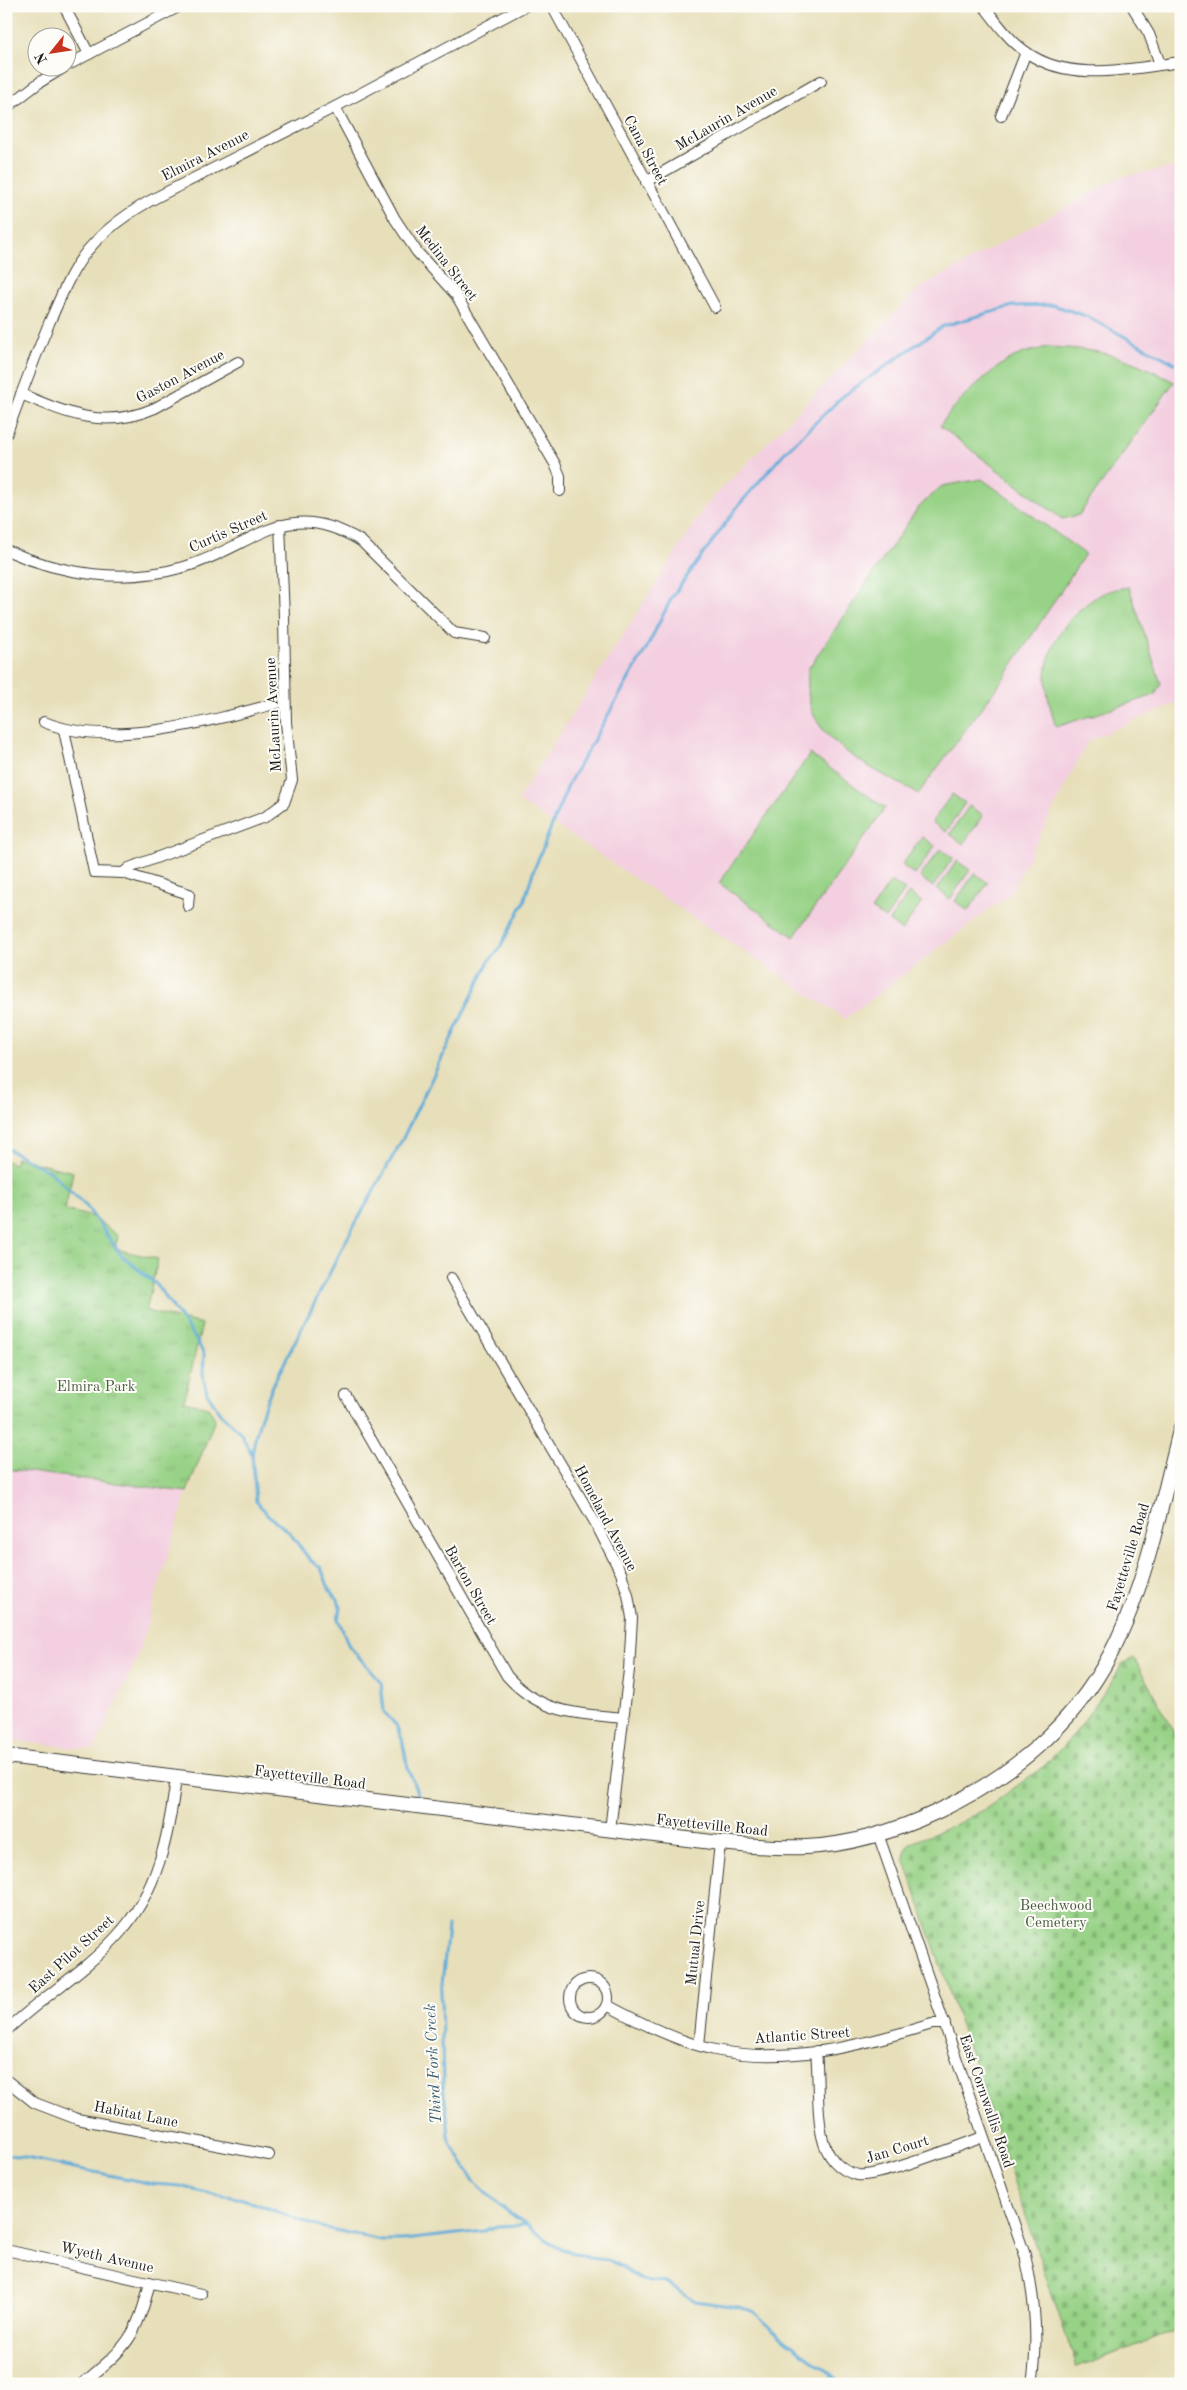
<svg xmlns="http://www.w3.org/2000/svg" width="1187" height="2390" font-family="'Old Standard TT',serif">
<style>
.built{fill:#f3cfe0}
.grass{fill:#97d286;stroke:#5a7751}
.cemetery{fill:url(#cemetery-stones);stroke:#5a7751}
.park{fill:url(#park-tufts);stroke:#5a7751}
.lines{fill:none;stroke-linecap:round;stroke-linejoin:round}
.stream{stroke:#5facd8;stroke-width:3}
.minor-casing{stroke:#3a3934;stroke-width:12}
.major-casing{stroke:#3a3934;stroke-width:16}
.minor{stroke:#fff;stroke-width:10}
.major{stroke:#fff;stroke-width:14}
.labels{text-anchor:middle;stroke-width:4;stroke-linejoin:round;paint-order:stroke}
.street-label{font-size:15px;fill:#1c1c1c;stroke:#fdfcf7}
.park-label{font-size:15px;fill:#475c41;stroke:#fdfcf7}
.water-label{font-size:16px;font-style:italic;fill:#3a5d71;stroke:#fdfcf7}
</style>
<defs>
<pattern id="cemetery-stones" width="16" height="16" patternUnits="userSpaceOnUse" patternTransform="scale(1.25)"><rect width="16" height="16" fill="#97d286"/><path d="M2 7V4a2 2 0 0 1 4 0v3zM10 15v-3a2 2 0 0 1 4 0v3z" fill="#82b473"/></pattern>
<pattern id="park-tufts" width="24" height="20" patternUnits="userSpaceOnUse" patternTransform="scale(1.25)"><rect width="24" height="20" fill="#97d286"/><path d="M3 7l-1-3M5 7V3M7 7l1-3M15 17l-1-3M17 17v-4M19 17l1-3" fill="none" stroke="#82b473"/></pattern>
</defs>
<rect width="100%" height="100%" fill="#fdfcf7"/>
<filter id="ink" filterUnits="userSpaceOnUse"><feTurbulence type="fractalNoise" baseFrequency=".02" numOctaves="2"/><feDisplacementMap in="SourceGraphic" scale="10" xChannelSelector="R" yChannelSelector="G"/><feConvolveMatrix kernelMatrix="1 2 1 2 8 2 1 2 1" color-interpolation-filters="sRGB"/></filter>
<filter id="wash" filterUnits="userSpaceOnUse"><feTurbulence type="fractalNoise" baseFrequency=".0096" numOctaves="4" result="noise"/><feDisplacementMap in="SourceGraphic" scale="20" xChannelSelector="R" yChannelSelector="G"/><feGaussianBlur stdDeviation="1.12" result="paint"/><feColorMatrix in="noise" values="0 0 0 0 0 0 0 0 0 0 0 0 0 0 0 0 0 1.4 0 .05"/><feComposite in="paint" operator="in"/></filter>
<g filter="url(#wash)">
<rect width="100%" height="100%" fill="#e7dfba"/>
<g class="built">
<path d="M1181 166V701L1088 741 1010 894 845 1019 518 800 705 506 918 289 1120 177Z"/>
<path d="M6 1469 187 1492 137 1658 94 1750 6 1740Z"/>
</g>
<g class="grass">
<path d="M1047 347C1102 349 1126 356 1174 382L1079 515 1062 519 940 426C953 404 996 363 1021 354 1029 351 1038 350 1047 347Z"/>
<path d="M982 479 1085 554 1006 675 918 794C884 774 824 749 811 708 807 696 808 682 808 669L918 508 942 486Z"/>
<path d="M1129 587 1161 684 1155 695 1056 727C1051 712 1047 696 1046 681 1045 644 1073 607 1106 592 1113 589 1122 588 1129 587Z"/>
<path d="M810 754 885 808 794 937 719 883Z"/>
<path d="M952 794 965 803 946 832 932 822Z"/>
<path d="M969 806 983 815 963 844 950 834Z"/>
<path d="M922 837 935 846 915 875 902 865Z"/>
<path d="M940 849 953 858 933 887 920 877Z"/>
<path d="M957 861 970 870 950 899 937 889Z"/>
<path d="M975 873 988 883 968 911 955 901Z"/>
<path d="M891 881 905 890 885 919 872 909Z"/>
<path d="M909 893 922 902 902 931 889 921Z"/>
</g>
<path class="cemetery" d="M1134 1658 1181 1744V2328L1077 2368 904 1858 906 1848 911 1843 953 1826 987 1808 1044 1766 1072 1737 1116 1676 1122 1664Z"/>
<path class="park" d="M16 1158 73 1172 65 1210 93 1217 118 1236 115 1249 158 1259 146 1311 202 1324 184 1401 208 1407 215 1419 187 1492 6 1469V1160L14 1165Z"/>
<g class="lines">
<g class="stream">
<path d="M6 1148 50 1172 87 1207 121 1255 156 1284 195 1338 204 1354 203 1376 207 1393 220 1413 240 1432 252 1454 256 1501 268 1515 289 1532 310 1560 321 1568 330 1591 338 1599 340 1608 338 1619 349 1646 381 1682 384 1712 396 1725 402 1739 408 1768 418 1795"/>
<path d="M252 1454C256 1429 264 1404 275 1381L348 1237 402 1140 489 961 499 949 524 902 533 872 569 783 646 649 672 597 738 506 785 452 843 396 943 326 1013 306 1053 305 1086 316 1174 363"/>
<path d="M448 1926 441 1994 443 2084 450 2143 474 2181 502 2207 557 2247 589 2258 608 2260 622 2267 641 2280 666 2282 695 2301 738 2307 753 2311 783 2339 844 2384"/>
<path d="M6 2154 153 2184 180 2186 202 2192 243 2199 316 2226 381 2240H403L484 2231 497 2226 524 2225"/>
<path d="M769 2384 783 2379 786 2384"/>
<path d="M822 2384 835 2377"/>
</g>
</g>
</g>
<g filter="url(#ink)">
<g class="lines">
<defs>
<g id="minor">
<path d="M64 6 89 54"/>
<path d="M552 6 715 307"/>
<path d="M984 6C997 23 1009 40 1026 52 1070 84 1132 68 1181 62"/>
<path d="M1132 6 1149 34 1160 64"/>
<path d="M68 65 180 6"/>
<path d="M335 107 395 219 417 252 456 295 555 464 560 476V491"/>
<path d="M6 108 40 82 63 68"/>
<path d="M1001 116 1026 52"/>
<path d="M646 182 821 81"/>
<path d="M21 394C68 414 105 430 155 408L238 362"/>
<path d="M6 435C20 397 34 359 50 321 61 297 70 272 87 251 107 227 132 210 159 196L335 107 525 6"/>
<path d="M6 550C62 575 124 584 184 567 254 547 284 495 361 541L454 633 485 638"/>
<path d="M44 722C113 750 215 720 285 701"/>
<path d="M64 730 94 872 123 873"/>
<path d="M188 906 189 894 123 873 129 868 265 817 284 803 292 780 286 722 284 617 280 525"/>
<path d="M451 1278 596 1524 621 1573 628 1595 632 1618 629 1670 610 1830"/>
<path d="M346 1396 507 1676C541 1714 576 1713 623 1718"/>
<path d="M878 1834 1025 2255C1035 2298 1039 2340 1032 2384"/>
<circle cx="589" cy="1998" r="19"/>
<path d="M607 2005C640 2023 679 2042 715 2050 788 2065 863 2045 932 2024H945"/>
<path d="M6 2031C41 1998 84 1972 117 1936 158 1892 169 1835 176 1778"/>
<path d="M699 2045 720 1843"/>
<path d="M816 2051C819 2079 816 2108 822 2136 826 2155 838 2171 858 2175 878 2178 960 2145 983 2137"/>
<path d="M6 2080 35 2103 77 2119 269 2155"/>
<path d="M6 2250 201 2294"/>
<path d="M82 2384C125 2348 137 2339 150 2282"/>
</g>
<path id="major" d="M6 1756 720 1843C749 1846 777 1848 806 1847 891 1843 989 1794 1049 1736 1077 1709 1101 1675 1117 1641 1149 1574 1162 1499 1181 1427"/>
</defs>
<use href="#minor" class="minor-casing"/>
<use href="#major" class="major-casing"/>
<use href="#minor" class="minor"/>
<use href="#major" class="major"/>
</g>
</g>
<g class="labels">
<g class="street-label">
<text transform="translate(726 118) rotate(-30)" y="5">McLaurin Avenue</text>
<text transform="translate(646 150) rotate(62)" y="5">Cana Street</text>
<text transform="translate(205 155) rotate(-27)" y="5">Elmira Avenue</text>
<text transform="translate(447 263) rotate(52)" y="5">Medina Street</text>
<text transform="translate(180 376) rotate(-28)" y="5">Gaston Avenue</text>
<text transform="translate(228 531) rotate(-24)" y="5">Curtis Street</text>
<text transform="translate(273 715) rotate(-93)" y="5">McLaurin Avenue</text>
<text transform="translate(606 1518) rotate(62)" y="5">Homeland Avenue</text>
<text transform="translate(1128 1557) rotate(-73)" y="5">Fayetteville Road</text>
<text transform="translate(471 1585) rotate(60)" y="5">Barton Street</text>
<text transform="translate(310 1777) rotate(7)" y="5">Fayetteville Road</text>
<text transform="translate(712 1825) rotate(6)" y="5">Fayetteville Road</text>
<text transform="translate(695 1943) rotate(-84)" y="5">Mutual Drive</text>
<text transform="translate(71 1954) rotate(-42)" y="5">East Pilot Street</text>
<text transform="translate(802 2035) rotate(-4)" y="5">Atlantic Street</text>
<text transform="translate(987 2101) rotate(71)" y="5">East Cornwallis Road</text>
<text transform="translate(136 2114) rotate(11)" y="5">Habitat Lane</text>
<text transform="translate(897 2149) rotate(-17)" y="5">Jan Court</text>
<text transform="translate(107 2257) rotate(13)" y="5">Wyeth Avenue</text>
</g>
<g class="park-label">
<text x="96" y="1391">Elmira Park</text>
<text x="1056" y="1910">Beechwood<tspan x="1056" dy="17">Cemetery</tspan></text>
</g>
<g class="water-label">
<text transform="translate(432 2064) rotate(-93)" y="6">Third Fork Creek</text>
</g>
</g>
<rect width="1187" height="2390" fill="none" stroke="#fdfcf7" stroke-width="25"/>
<g transform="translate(52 52) rotate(240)"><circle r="24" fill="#fdfcf7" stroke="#a3a29f"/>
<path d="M0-4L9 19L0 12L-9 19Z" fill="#c8321e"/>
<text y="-8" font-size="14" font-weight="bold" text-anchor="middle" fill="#1c1c1c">N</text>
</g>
</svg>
